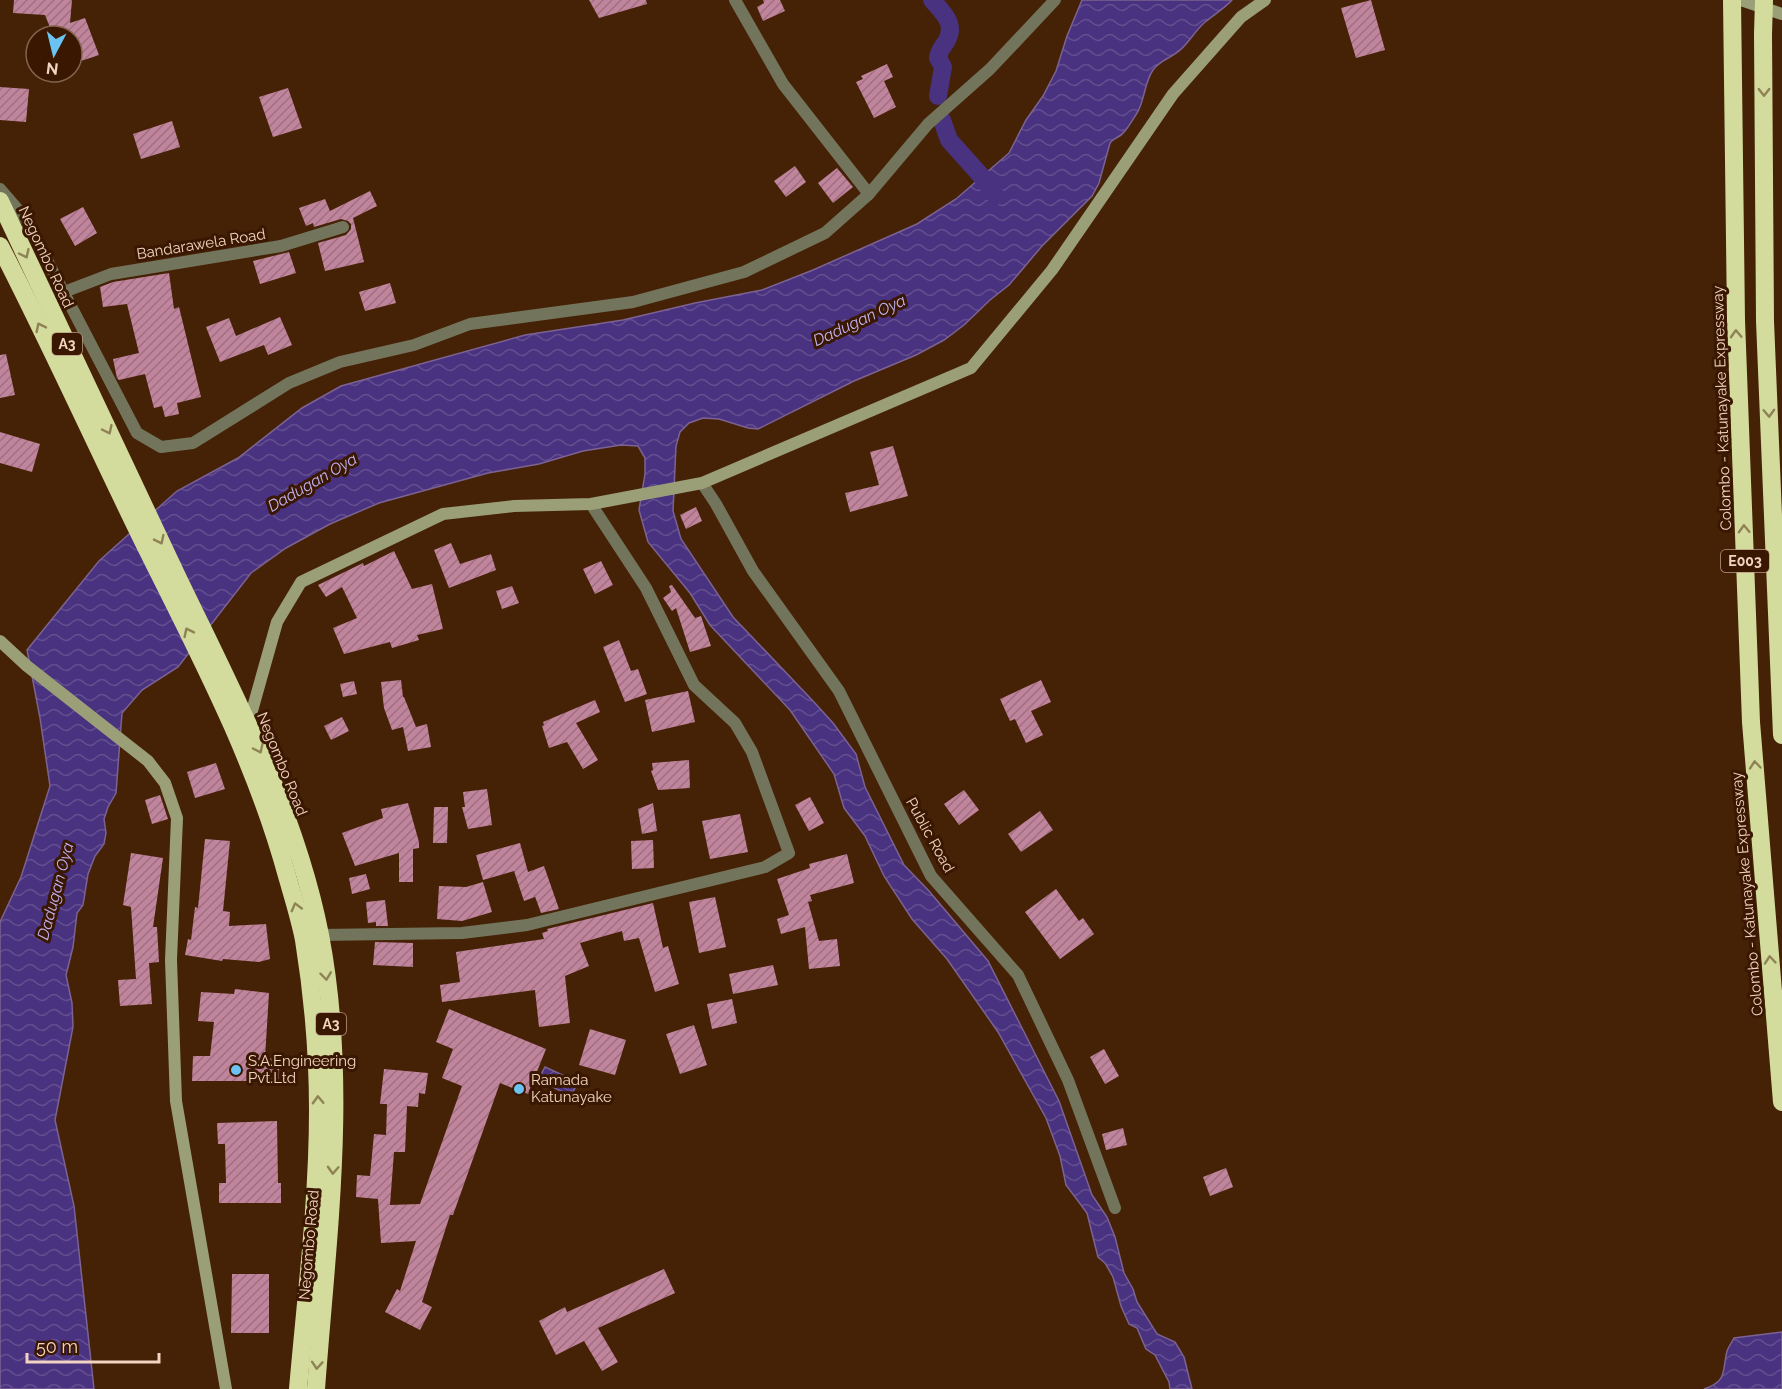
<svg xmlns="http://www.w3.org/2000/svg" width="1782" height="1389" font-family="Raleway,sans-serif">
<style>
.water{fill:url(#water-waves);stroke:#7c6393;stroke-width:1.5}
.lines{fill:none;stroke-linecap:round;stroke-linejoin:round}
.canal{stroke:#49327f;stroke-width:18}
.building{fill:url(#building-hatch)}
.street{stroke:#72755c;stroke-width:12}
.secondary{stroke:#9a9f77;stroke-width:12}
.highway{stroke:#d4dc9d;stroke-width:18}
.highway-bridge{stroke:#d4dc9d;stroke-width:18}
.oneway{stroke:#8f8356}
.poi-dot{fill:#6bc3f2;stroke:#3a1700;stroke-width:2}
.labels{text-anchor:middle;stroke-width:6;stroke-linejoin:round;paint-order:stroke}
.shield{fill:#3a1700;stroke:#bb9b88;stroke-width:1.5}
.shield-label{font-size:14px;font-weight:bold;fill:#f2d4c2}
.street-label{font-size:15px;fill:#f2d4c2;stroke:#3a1700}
.poi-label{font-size:15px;fill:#f2d4c2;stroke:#3a1700;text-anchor:start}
.water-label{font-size:16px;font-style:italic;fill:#c0b3f5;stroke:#3a1700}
</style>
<defs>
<pattern id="water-waves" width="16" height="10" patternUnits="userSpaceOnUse" patternTransform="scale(1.5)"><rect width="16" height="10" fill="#49327f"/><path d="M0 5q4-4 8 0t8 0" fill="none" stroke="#644f90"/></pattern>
<pattern id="building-hatch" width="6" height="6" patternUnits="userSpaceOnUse" patternTransform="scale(1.5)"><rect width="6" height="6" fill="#c1849d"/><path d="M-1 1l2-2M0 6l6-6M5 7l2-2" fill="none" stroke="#9d707f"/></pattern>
</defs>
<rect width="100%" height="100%" fill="#452106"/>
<g class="water">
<path d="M1082 0H1232C1224 9 1213 15 1204 23 1194 32 1189 43 1179 51 1171 58 1160 60 1153 70 1144 83 1145 100 1137 113 1135 116 1126 131 1124 132 1120 138 1114 137 1110 143L1099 183 1092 196 1042 246 1009 285 990 300 964 325 944 340 916 355 854 381 758 429 748 428 719 419 703 418 689 423 680 432 676 446 673 511 681 539 733 617 813 701 833 723 856 754 865 787 904 865 929 891 988 961 1059 1101 1092 1195 1107 1217 1115 1237 1124 1273 1133 1289 1137 1302 1157 1334 1175 1342 1184 1357 1192 1389H1170L1169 1382 1155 1355 1146 1349 1137 1328 1129 1324 1121 1306 1113 1277 1105 1263 1098 1257 1087 1213 1066 1185 1060 1156 1046 1118 998 1032 947 959 912 919 884 876 865 836 844 808 834 774 790 710 710 625 690 593 648 542 639 510 645 474V458L638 446 621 445 583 451 539 464 488 473 379 503 330 524 286 548 251 573 178 667 142 690 122 713 116 793 108 807 104 819 106 833 104 844 95 856 88 874 83 905 77 913 73 947 66 975 72 1003 73 1027 55 1120 74 1206 94 1389H0V922L21 877 50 786 40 718 27 650 99 561 177 491 238 458 302 408 341 386 525 335 623 320 695 303 762 290 813 270 917 224 956 199 1009 153 1026 120 1043 96 1056 71 1067 36Z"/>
<path d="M545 1067 578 1082 571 1096 538 1080Z"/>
<path d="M1782 1332V1389H1704C1728 1381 1722 1371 1727 1351 1729 1346 1732 1342 1734 1338Z"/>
</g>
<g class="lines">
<g class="canal">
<path d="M932 0C943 13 957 24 946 42 942 48 939 50 938 58L943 67 938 96"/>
<path d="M942 120 949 140 983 178 996 196"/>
</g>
</g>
<g class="building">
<path d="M14 0H72L70 23 85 18 99 55 72 64V36H40V34L51 30 45 15 13 13Z"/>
<path d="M589 0H646L647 4 599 18Z"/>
<path d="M763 0H780L785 11 763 21 757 7 764 3Z"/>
<path d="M1371 0 1385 50 1356 58 1341 8Z"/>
<path d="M887 64 893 77 884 81 896 107 874 118 856 82 863 79 861 76Z"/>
<path d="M0 87 29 89 26 122 0 120Z"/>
<path d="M288 88 302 128 273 137 259 97Z"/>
<path d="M172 121 180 147 141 159 133 134Z"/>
<path d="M795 166 806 182 786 197 774 181Z"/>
<path d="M837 168 853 187 833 203 818 183Z"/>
<path d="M370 191 377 206 353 218 364 262 325 271 318 243 346 235 351 229V224L348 221 341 219 314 227 313 223 306 226 299 208 325 199 330 211Z"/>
<path d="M83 207 97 233 75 246 60 219Z"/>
<path d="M289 252 296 273 260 284 253 261Z"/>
<path d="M169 273 174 309 179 307 201 397 177 403 179 414 165 417 162 406 154 408 145 374 119 380 117 378 113 359 139 353 127 304 103 307 100 287 113 282Z"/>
<path d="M390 283 396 303 365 311 359 292Z"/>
<path d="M280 317 292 345 268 355 264 345 220 362 206 327 229 318 236 336Z"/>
<path d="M6 354 15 395 0 398V355Z"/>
<path d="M0 432 40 444 32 472 0 463Z"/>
<path d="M893 446 908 496 850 512 845 493 879 485 870 452Z"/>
<path d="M696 507 702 521 686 529 680 515Z"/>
<path d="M451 543 460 564 491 554 496 570 449 588 434 550Z"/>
<path d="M394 551 412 589 432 584 443 629 417 635 419 640 392 648 390 642 344 654 333 628 357 618 342 587 326 597 318 585 363 563 364 566Z"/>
<path d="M601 561 613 585 595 594 583 569Z"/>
<path d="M672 585 695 618 701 616 711 646 690 652 676 608 672 611 663 598 671 592 669 586Z"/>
<path d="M512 586 519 603 502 609 496 591Z"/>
<path d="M619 640 631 671 638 669 647 694 625 702 603 647Z"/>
<path d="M401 680 403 697H404L416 727 427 724 431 747 408 751 403 727 392 730 384 708 381 682Z"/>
<path d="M1041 680 1051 702 1031 711 1043 735 1026 743 1015 719 1010 721 1000 699Z"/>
<path d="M354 681 357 694 343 697 340 684Z"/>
<path d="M688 691 695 722 652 732 645 700Z"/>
<path d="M595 700 600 712 576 723 598 760 583 769 567 742 549 748 542 726 544 725 543 722Z"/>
<path d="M342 717 349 731 331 740 324 726Z"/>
<path d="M689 760 690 788 658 790 651 771 653 770 652 763Z"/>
<path d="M216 763 225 789 195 798 187 772Z"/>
<path d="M487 789 492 825 468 829 462 807H465L463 792Z"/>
<path d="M964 790 979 810 959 825 944 804Z"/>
<path d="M160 795 168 819 152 824 145 800Z"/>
<path d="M810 797 824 823 809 831 795 805Z"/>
<path d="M408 803 419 842V848L413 849V882H399V853L355 866 342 833 383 818 381 809Z"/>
<path d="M653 803 657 831 642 834 638 809Z"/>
<path d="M434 807H448L447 843H433Z"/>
<path d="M1040 811 1053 830 1021 852 1008 834Z"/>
<path d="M740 814 748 852 710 859 702 821Z"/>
<path d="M205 839 230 841 223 911 230 912 229 926 266 924 270 959 259 962 223 959 222 961 185 955 188 939 191 940 195 907 198 908Z"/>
<path d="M653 840 654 868 632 869 631 841Z"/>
<path d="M520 843 528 872 544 866 559 909 541 913 533 891 535 897 524 901 514 871 483 880 476 855Z"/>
<path d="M131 853 163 858 153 927H157L159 962 149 963 152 1004 120 1006 118 980 136 979 131 907 123 905Z"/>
<path d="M847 854 854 883 810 895 812 901 808 902 819 941 837 939 840 966 809 969 805 927 781 934 777 919 789 915 777 879 810 868 809 864Z"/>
<path d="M366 874 370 889 352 894 349 878Z"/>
<path d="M483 882 492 912 462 921 437 919 439 886 466 887Z"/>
<path d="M1056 889 1079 921 1083 918 1094 934 1060 959 1025 912Z"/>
<path d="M715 897 726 947 699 953 689 902Z"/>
<path d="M385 900 388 926H376V922L368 923 366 902Z"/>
<path d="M653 903 663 948 668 946 679 984 655 992 639 938 624 941 622 931 580 943 589 966 565 976 570 1023 539 1027 535 990 442 1002 440 985 460 982 456 952 544 939 542 933 548 931 547 929Z"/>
<path d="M375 942 413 943V967L373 965Z"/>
<path d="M773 965 778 985 733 994 729 974Z"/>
<path d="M235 989 269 993 265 1058 279 1059V1081H192L193 1056H210L214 1022 198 1021 201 992 234 994Z"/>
<path d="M732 999 737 1023 712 1029 707 1004Z"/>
<path d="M449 1009 546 1049 528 1094 500 1083 453 1215H450L422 1302 432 1307 420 1330 385 1312 397 1289 400 1291 416 1241 381 1243 378 1199 356 1197 357 1175 370 1176 374 1134 386 1135 387 1104H380L384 1069 428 1073 425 1094 419 1093 418 1107 407 1106 405 1152H394L390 1205 420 1204 462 1086 442 1078 453 1049 436 1042Z"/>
<path d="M694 1025 707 1065 680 1074 666 1034Z"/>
<path d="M590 1029 626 1040 615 1075 579 1065Z"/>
<path d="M1104 1049 1119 1076 1105 1084 1090 1057Z"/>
<path d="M277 1121 278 1183H281V1203H219V1183H226L225 1144H218L217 1123Z"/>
<path d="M1123 1128 1127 1145 1106 1150 1102 1134Z"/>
<path d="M1226 1168 1233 1187 1210 1196 1203 1177Z"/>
<path d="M664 1269 675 1293 598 1328 618 1362 602 1371 584 1341 556 1355 539 1321 565 1307 567 1312Z"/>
<path d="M232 1274H269V1333H231Z"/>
</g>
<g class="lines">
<g class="street">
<path d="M735 0 783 84 869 194"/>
<path d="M0 189 25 218 137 433 161 447 193 443 289 383 340 362 414 345 470 324 633 302 744 272 825 233 869 194 928 124 990 69 1055 0"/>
<path d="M64 292 111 274 281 246 343 227"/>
<path d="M702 483 716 504 753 571 839 691 931 876 1018 975 1068 1080 1115 1208"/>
<path d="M320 935 462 933 527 925 765 867 789 853 752 752 735 723 694 685 646 588 591 504"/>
</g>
<g class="secondary">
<path d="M1741 0 1782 14"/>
<path d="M0 641 27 666 148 761 165 783 177 818 171 960 176 1101 226 1389"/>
<path d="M248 725 277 622 301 582 443 514 514 506 591 504 702 483 971 368 1052 270 1173 94 1241 17 1265 0"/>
</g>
<g class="highway">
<path d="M1732 0 1736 320 1751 722 1782 1102"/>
<path d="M1763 34 1765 321 1782 735"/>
<path d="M0 201C58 325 116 449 175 572 231 689 295 807 320 935 349 1086 327 1238 316 1389"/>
<path d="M0 246C50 343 95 443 143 541 197 650 255 758 287 876 293 897 300 919 304 940 313 996 318 1054 318 1110 318 1203 306 1296 298 1389"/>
</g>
<path class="highway-bridge" d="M1763 34 1764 0"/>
</g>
<defs><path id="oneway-chevron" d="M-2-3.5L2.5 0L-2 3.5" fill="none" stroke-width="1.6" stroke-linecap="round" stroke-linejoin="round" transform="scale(1.5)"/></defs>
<g class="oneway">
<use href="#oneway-chevron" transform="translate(1764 92) rotate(90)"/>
<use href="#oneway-chevron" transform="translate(25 254) rotate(65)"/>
<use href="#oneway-chevron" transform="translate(40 327) rotate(-116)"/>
<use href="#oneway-chevron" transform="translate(1736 334) rotate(-92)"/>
<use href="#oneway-chevron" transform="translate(1769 413) rotate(88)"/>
<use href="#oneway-chevron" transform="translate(108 430) rotate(65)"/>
<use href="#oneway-chevron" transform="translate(1744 529) rotate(-92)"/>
<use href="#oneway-chevron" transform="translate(160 540) rotate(64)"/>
<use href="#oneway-chevron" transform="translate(188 632) rotate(-116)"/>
<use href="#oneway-chevron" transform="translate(259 749) rotate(65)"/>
<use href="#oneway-chevron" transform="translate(1755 765) rotate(-95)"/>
<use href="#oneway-chevron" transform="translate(296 907) rotate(-105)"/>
<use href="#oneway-chevron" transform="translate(1770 960) rotate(-95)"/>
<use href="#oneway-chevron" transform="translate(326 976) rotate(83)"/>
<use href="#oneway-chevron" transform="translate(318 1100) rotate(-92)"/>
<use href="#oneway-chevron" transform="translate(333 1170) rotate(93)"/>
<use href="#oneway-chevron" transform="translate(317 1365) rotate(94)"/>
</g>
<g class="poi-dot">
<circle cx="236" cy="1070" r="6"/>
<circle cx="519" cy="1089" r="6"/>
</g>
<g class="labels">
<g class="shield">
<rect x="52" y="333" width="30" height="22" rx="4.5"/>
<rect x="1721" y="550" width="48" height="22" rx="4.5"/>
<rect x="316" y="1013" width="30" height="22" rx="4.5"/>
</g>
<g class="shield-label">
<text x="67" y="349">A3</text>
<text x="1745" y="566">E003</text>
<text x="331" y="1029">A3</text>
</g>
<g class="street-label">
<text transform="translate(201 244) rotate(-9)" y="5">Bandarawela Road</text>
<text transform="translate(46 257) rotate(65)" y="5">Negombo Road</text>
<text transform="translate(1722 408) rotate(-92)" y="5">Colombo - Katunayake Expressway</text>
<text transform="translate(282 764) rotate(68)" y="5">Negombo Road</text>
<text transform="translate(930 835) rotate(61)" y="5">Public Road</text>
<text transform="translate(1747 894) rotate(-95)" y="5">Colombo - Katunayake Expressway</text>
<text transform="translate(309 1245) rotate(-85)" y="5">Negombo Road</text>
</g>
<g class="poi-label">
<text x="248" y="1066">S.A.Engineering<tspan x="248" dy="17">Pvt.Ltd</tspan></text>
<text x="531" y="1085">Ramada<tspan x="531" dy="17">Katunayake</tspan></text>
</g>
<g class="water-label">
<text transform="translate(859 320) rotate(-25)" y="6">Dadugan Oya</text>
<text transform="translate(312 482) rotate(-30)" y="6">Dadugan Oya</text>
<text transform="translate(55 891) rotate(-75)" y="6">Dadugan Oya</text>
</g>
</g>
<g transform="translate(54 54) rotate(187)"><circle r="28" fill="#3a1700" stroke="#84634e" stroke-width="1.5"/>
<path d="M0-4.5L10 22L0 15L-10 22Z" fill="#6bc3f2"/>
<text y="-9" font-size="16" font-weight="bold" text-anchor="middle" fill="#f2d4c2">N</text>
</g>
<path d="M27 1353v9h132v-9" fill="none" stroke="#f2d4c2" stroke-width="3"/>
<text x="36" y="1353" font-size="18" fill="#f2d4c2" stroke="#3a1700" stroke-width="4.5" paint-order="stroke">50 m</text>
</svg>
